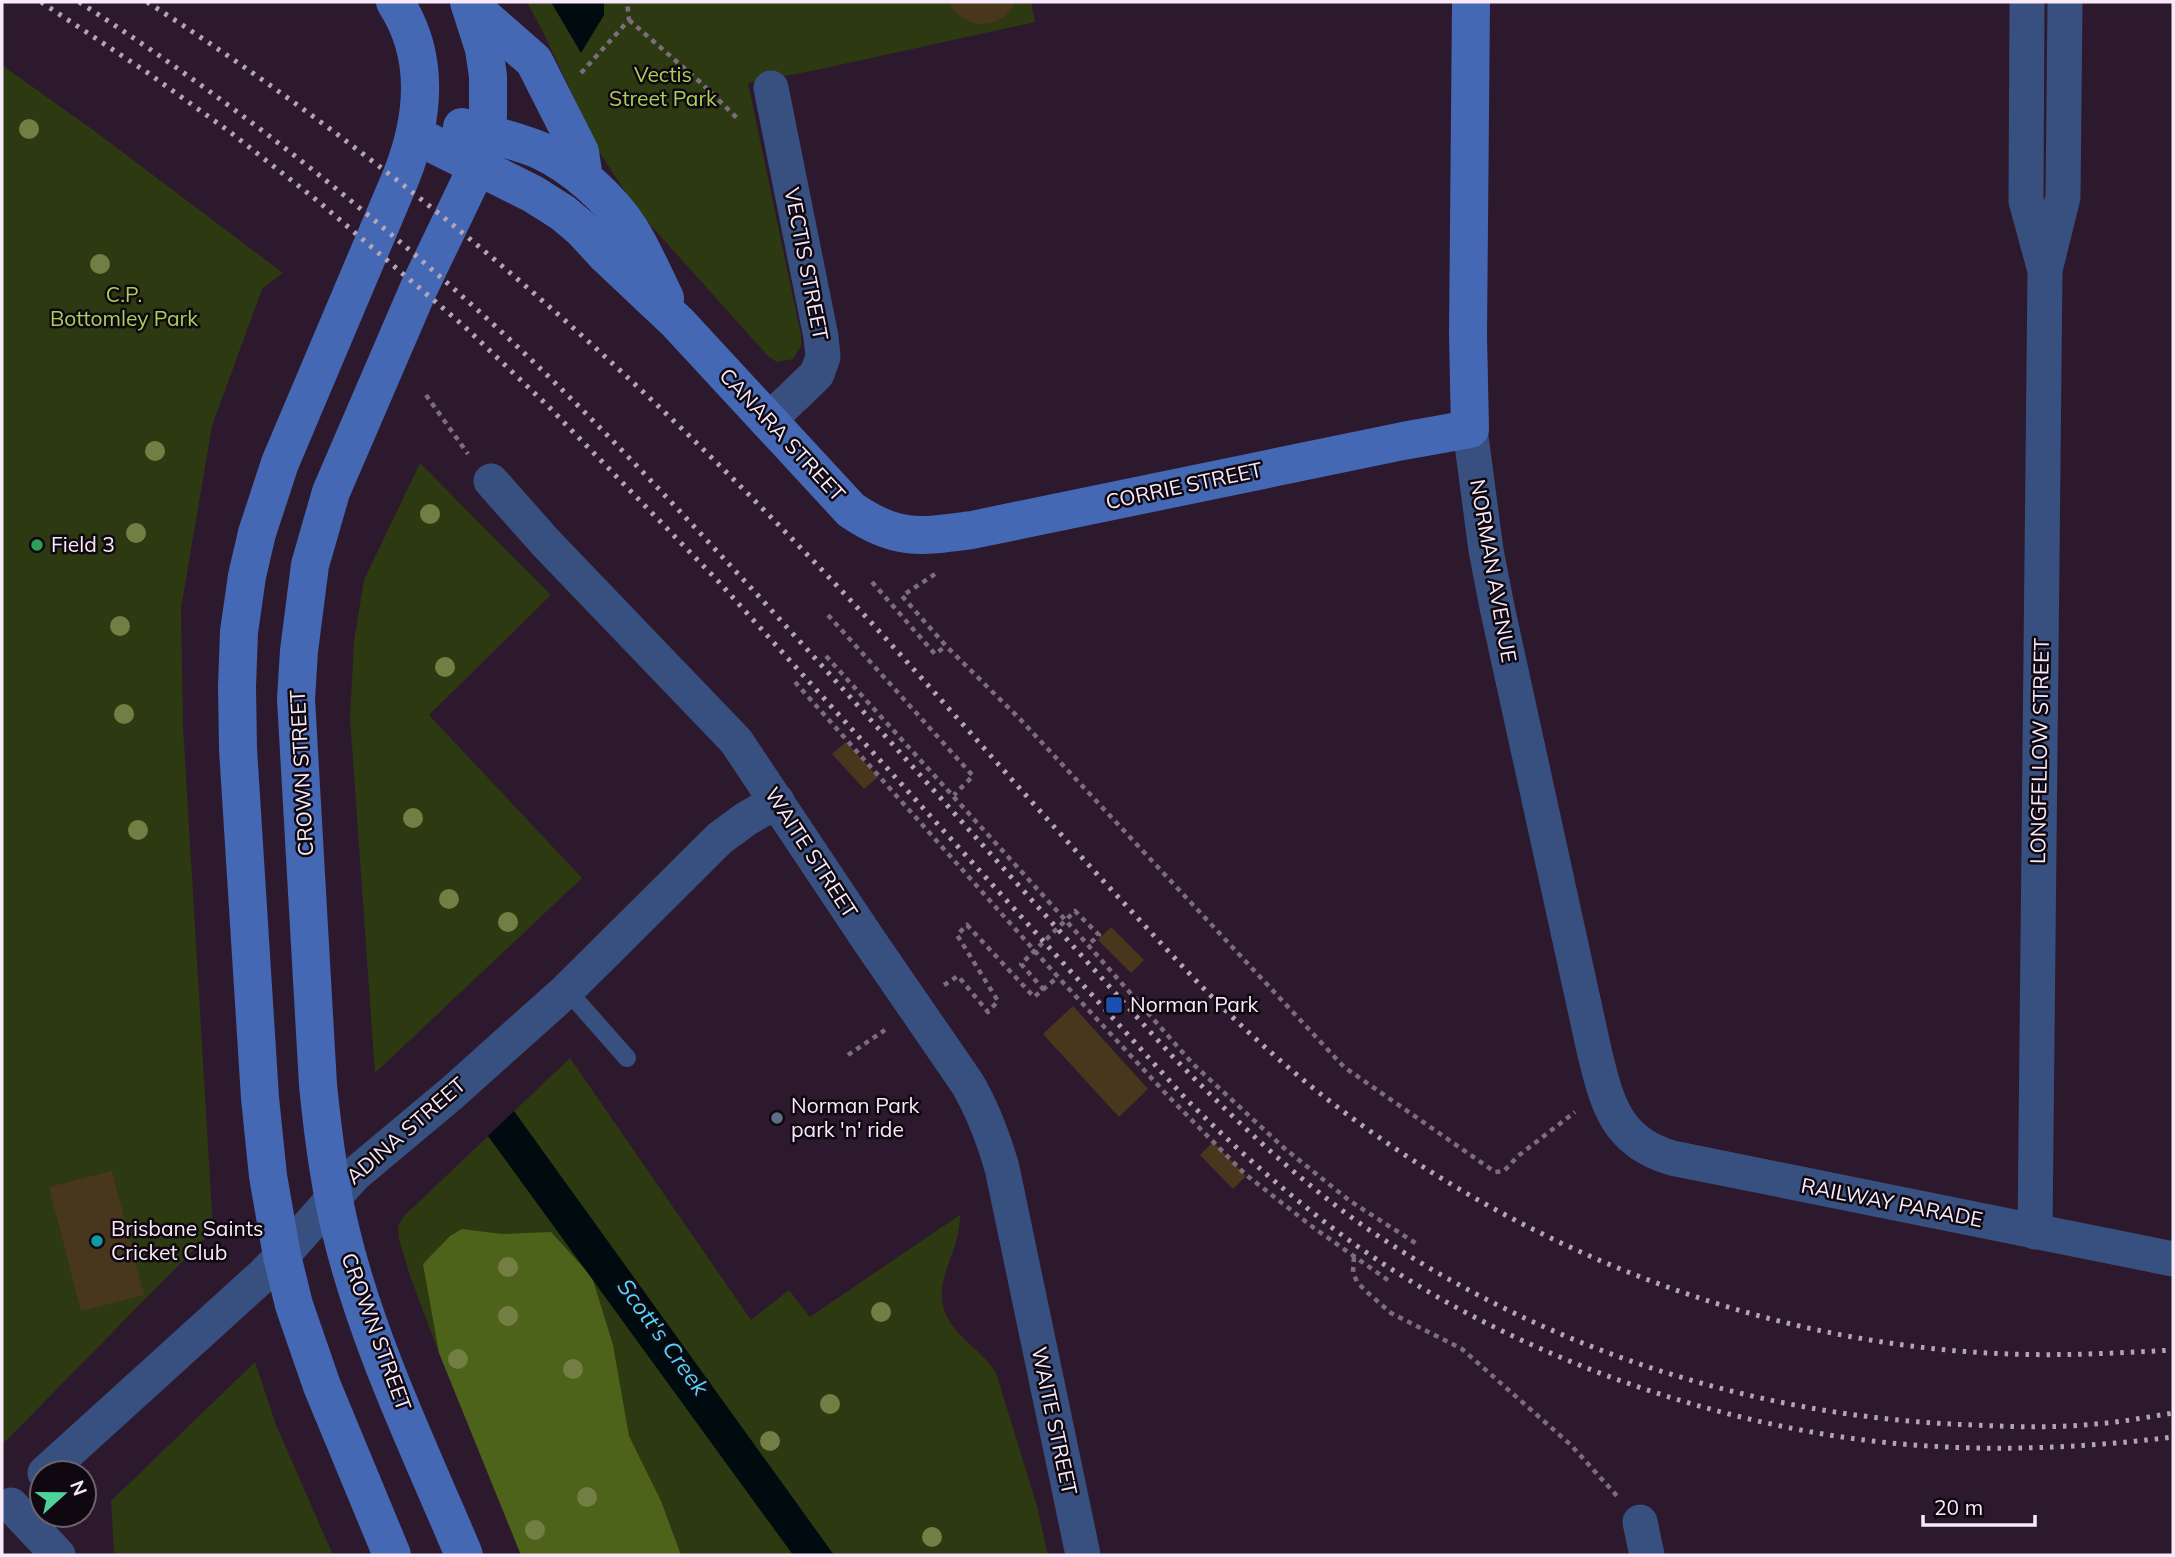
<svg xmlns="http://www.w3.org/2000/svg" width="2175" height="1557" font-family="Mulish,sans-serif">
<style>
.green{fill:#2d3910}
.forest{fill:#4e631a}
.water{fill:#000b10}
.building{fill:#48371c}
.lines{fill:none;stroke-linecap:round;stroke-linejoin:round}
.path{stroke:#7d6c7e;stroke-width:4.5;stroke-dasharray:5 5;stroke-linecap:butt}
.lane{stroke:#38507f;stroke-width:18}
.street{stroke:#38507f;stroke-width:35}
.secondary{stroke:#4468b4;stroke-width:38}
.rail{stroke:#b4a4b4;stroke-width:5;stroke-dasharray:3.5 7;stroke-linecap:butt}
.tree{fill:#727e44}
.leisure-dot{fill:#2e9e5b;stroke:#100811;stroke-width:2.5}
.transit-dot{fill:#1a4fb4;stroke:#100811;stroke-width:2.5}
.service-dot{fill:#5c6f8a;stroke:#100811;stroke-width:2.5}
.culture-dot{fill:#0f9aa8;stroke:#100811;stroke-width:2.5}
.labels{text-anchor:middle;stroke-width:5;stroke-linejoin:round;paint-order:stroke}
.park-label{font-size:21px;fill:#aad056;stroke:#100811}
.street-label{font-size:21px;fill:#f8eaf8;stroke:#100811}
.poi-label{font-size:21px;fill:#f8eaf8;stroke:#100811;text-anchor:start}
.water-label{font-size:23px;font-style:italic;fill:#50d6fa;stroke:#100811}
</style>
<rect width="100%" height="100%" fill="#2d192e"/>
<g class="green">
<path d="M527 2H1031L1035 22 821 69 748 83 801 335V346L793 359 777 362 769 357 637 210 600 153 544 34Z"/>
<path d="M2 65 96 132 283 273 262 289 212 426 181 608 183 726 213 1230 2 1445Z"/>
<path d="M420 463 551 595 429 715 582 878 375 1073 350 718 354 641 364 580Z"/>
<path d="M570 1058 751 1320 789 1290 810 1317 961 1214C959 1223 959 1233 956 1242 946 1275 930 1297 955 1329 968 1345 985 1355 996 1373L1037 1506 1048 1555H521L439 1353 410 1276 399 1239 398 1227 403 1217Z"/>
<path d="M255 1362 276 1425 333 1555H117L114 1552 111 1501Z"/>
</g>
<path class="forest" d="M462 1229 502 1234 551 1232 592 1277 613 1345 629 1436 661 1501 681 1555H521L439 1353 423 1264 450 1236Z"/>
<g class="water">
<path d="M551 2H604V15L581 53Z"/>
<path d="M514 1111 834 1555H793L488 1136Z"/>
</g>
<g class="building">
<path d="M949 2H1015L1013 7 1005 16 995 22 983 24 972 23 961 17 952 9Z"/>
<path d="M846 742 878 777 864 789 832 754Z"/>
<path d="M1111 927 1144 960 1131 973 1098 940Z"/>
<path d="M1073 1006 1148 1089 1119 1117 1043 1034Z"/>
<path d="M1213 1142 1246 1176 1233 1189 1200 1155Z"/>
<path d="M112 1171 144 1295 81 1311 49 1187Z"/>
</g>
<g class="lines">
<g class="path">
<path d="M629 20 700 82 737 118H740"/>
<path d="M581 73 629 20 627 2"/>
<path d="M426 395 468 454"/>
<path d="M935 574 902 596 946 646 1019 718 1344 1067 1495 1172 1504 1171 1518 1156 1575 1112"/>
<path d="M872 582 935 654 946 646"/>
<path d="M828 615 973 776 954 795"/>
<path d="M826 656 1088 945 1193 1064 1284 1148 1350 1201 1417 1244"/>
<path d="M795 682 1058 977 1168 1096 1245 1174 1314 1228 1392 1283"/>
<path d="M944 985 958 976 988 1012 998 1001 957 935 967 925 1034 997 1058 977"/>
<path d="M1044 990 1021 964 1075 911 1099 935 1088 945"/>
<path d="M848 1055 885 1030"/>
<path d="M1354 1257 1353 1272 1357 1282 1368 1293 1391 1313 1462 1349 1571 1445 1617 1496"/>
</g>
<path class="lane" d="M567 990 627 1058"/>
<g class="street">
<path d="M2027 2 2026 201 2044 267"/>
<path d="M768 421 817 374 823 357 821 337 771 88"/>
<path d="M1470 429 1486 550 1497 607 1594 1050C1607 1103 1615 1141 1672 1158L2173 1259"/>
<path d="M491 481 546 543 736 741 868 939 967 1083C983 1110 993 1137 1002 1168L1083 1555"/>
<path d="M2035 1232 2045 270 2063 197 2065 2"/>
<path d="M45 1473 261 1277 282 1256 354 1175 452 1093 567 990 720 838 746 819 777 801"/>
<path d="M11 1505 58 1555"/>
<path d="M1640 1522 1647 1555"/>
</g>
<g class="secondary">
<path d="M470 5 534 61 580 152 584 179"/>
<path d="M462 127C488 134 515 140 539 150 574 166 611 199 631 231 644 252 654 276 665 298"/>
<path d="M415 135 533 194 563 213 582 229 606 255 678 323 851 510C896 541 920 537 972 530L1403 441 1470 429 1468 335 1471 2"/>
<path d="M392 1555 322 1386 294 1305 282 1256 268 1176 260 1098 238 749 237 687 239 632 247 576 257 533 280 463 401 177C424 119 431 57 395 2"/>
<path d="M464 1555C420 1450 368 1344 341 1232 329 1184 323 1135 318 1085L296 699 299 651 310 565 331 492 418 290 478 165 488 115V76L484 49 469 2"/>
</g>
<g class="rail">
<path d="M41 2 148 73 230 132 319 202 465 327 549 407 718 581 1186 1099C1236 1149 1289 1196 1346 1238 1499 1350 1713 1428 1902 1444 1992 1452 2083 1448 2173 1437"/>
<path d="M79 2C219 92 350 195 473 306 573 395 663 493 753 590 895 745 1033 903 1174 1058 1234 1119 1295 1178 1365 1227 1544 1350 1759 1418 1974 1425 2015 1427 2056 1428 2096 1424 2122 1422 2148 1417 2173 1413"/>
<path d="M147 2C385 155 601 340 797 544 909 659 1012 783 1121 900 1161 943 1201 988 1244 1028 1449 1220 1726 1344 2009 1354 2063 1356 2119 1353 2173 1350"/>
</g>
</g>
<g class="tree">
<circle cx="29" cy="129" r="10"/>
<circle cx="100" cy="264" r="10"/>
<circle cx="155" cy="451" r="10"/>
<circle cx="430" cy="514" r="10"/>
<circle cx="136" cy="533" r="10"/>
<circle cx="120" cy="626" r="10"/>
<circle cx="445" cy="667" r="10"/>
<circle cx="124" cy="714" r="10"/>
<circle cx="413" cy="818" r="10"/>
<circle cx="138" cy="830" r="10"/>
<circle cx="449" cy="899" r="10"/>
<circle cx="508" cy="922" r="10"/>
<circle cx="508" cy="1267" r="10"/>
<circle cx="881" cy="1312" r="10"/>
<circle cx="508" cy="1316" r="10"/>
<circle cx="458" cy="1359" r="10"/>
<circle cx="573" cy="1369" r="10"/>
<circle cx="830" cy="1404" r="10"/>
<circle cx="770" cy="1441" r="10"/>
<circle cx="587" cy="1497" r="10"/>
<circle cx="535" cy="1530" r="10"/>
<circle cx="932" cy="1537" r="10"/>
</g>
<circle class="leisure-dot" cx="37" cy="545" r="7"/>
<rect class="transit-dot" x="1105" y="996" width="18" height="18" rx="3.5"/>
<circle class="service-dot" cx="777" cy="1118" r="7"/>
<circle class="culture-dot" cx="97" cy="1241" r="7"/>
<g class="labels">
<g class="park-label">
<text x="663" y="82">Vectis<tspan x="663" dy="24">Street Park</tspan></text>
<text x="124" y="302">C.P.<tspan x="124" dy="24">Bottomley Park</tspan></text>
</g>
<g class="street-label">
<text transform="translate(806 264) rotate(79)" y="7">VECTIS STREET</text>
<text transform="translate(782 435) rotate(47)" y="7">CANARA STREET</text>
<text transform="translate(1184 486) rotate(-12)" y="7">CORRIE STREET</text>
<text transform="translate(1493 571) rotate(80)" y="7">NORMAN AVENUE</text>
<text transform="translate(2040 751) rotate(-89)" y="7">LONGFELLOW STREET</text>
<text transform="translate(302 773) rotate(-93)" y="7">CROWN STREET</text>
<text transform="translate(811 853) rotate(57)" y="7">WAITE STREET</text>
<text transform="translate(406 1131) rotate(-41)" y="7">ADINA STREET</text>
<text transform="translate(1892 1203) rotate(11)" y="7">RAILWAY PARADE</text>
<text transform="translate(376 1332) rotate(70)" y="7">CROWN STREET</text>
<text transform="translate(1054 1421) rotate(78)" y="7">WAITE STREET</text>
</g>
<g class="poi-label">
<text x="51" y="552">Field 3</text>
<text x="1130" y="1012">Norman Park</text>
<text x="791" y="1113">Norman Park<tspan x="791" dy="24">park 'n' ride</tspan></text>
<text x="111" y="1236">Brisbane Saints<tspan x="111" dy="24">Cricket Club</tspan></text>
</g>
<g class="water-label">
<text transform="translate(663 1337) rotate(54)" y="8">Scott's Creek</text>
</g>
</g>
<rect width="2175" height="1557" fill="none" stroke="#f8eaf8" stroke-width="7"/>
<g transform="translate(63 1494) rotate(69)"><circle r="33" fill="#100811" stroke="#6d626d" stroke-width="2"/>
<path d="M0-5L12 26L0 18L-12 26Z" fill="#4dd39a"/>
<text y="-10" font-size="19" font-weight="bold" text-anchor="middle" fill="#f8eaf8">N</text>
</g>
<path d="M1923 1515v10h112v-10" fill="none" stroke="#f8eaf8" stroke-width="3.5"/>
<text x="1934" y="1515" font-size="21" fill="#f8eaf8" stroke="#100811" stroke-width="5" paint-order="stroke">20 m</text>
</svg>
